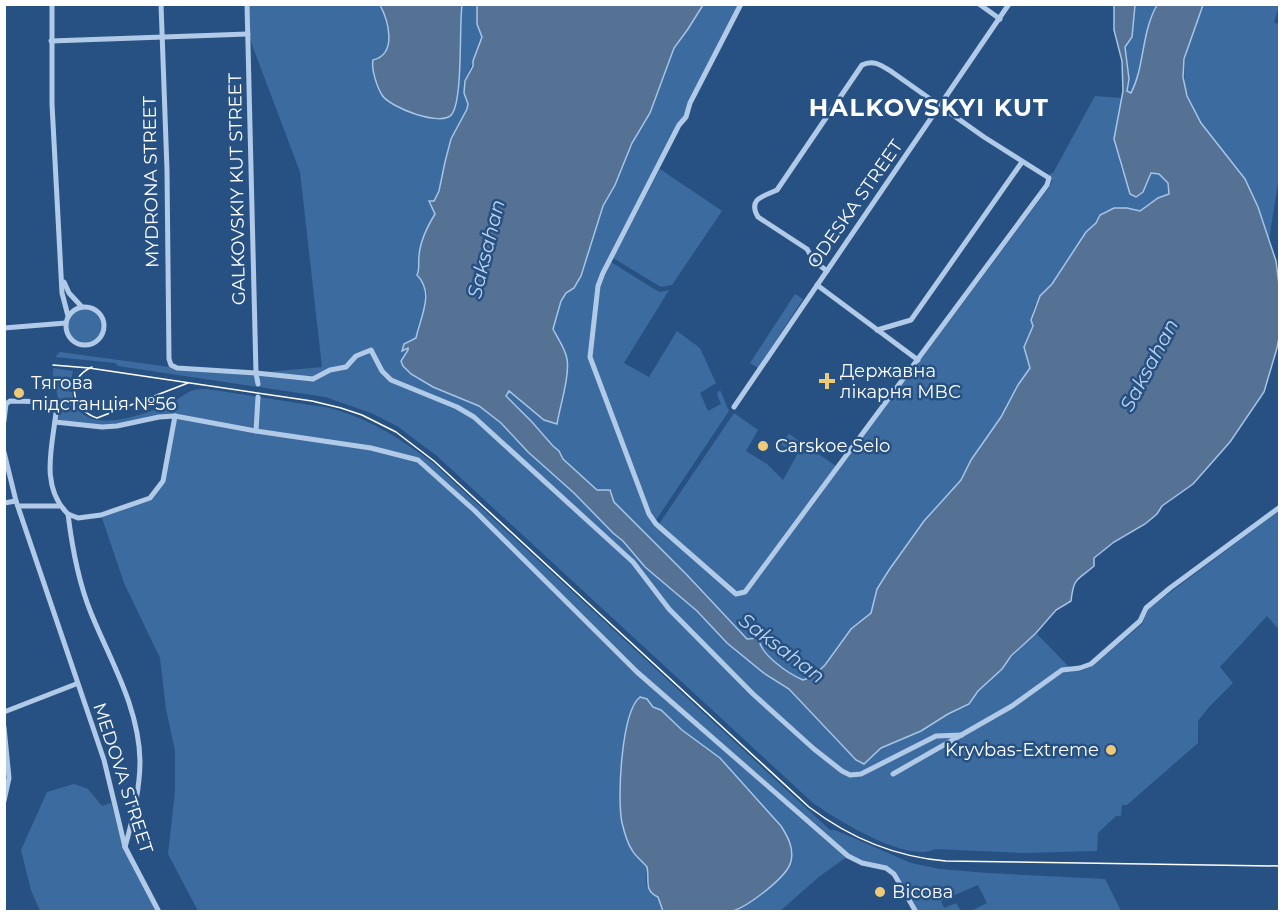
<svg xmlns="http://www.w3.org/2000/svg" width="1284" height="916" font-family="Montserrat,sans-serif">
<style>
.green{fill:#3c6b9f}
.water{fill:#557295;stroke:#a5c5e7;stroke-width:1.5}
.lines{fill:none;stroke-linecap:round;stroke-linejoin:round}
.minor{stroke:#b0cae7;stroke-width:5}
.tram{stroke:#fff;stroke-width:1.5}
.poi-dot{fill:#efca76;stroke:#275183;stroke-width:2}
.labels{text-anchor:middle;stroke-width:5;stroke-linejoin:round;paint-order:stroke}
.street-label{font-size:18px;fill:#fff;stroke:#275183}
.poi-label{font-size:18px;fill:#fff;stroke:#275183;text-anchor:start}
.water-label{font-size:20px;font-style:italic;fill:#bcd4ee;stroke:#275183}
.district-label{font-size:24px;font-weight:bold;letter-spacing:1.5px;fill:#fff;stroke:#275183}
</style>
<rect width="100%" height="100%" fill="#275183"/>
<g class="green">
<path d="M247 5H477C476 15 483 26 482 36 482 50 467 70 465 83 463 93 470 100 467 110 463 120 455 129 452 139 446 155 444 172 440 189 437 201 430 200 435 214L424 235 420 248 419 273 424 286 425 311 418 326 416 338 404 344 403 351 408 348V350L401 360 403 366 411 374 433 387 479 406 501 423 528 452 574 493 613 533 623 541 645 567 697 611 727 643 751 662 789 689 840 744 874 755 881 748 921 731 948 714 969 704 978 691 1036 633 1073 671H1081L1093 666 1142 624 1148 609 1279 511V630L1267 616 1220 667 1233 683 1209 707 1198 721V743L1127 805H1122L1121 816H1116L1098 833 1097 851 1021 853 935 849C908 864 836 819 813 803L437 456 397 426 371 413 325 397 118 366 115 363 55 357 60 352 177 368 256 373 322 367 300 172 248 34Z"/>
<path d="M703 5H738L685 116 602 272 588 357 647 515 736 596 746 594 1050 186 1052 181 1049 174 1053 173 1095 96 1122 98 1114 139 1122 171 1159 174 1169 183V195L1158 198 1140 211 1127 208 1097 220 1096 223 1086 232 1062 270 1052 284 1040 296 1034 307 1031 320 1033 326 1024 347 1030 367 1018 385 1001 417 971 460 961 480 924 521 889 570 877 589 871 613 851 629 825 665 812 677 803 680C790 674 775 664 766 654 759 647 757 642 747 639L687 575 613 502 610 490H597C587 479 571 471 562 458 547 436 526 415 506 396L508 390 544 420 557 423C560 405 570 375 567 359 565 347 558 339 553 329L561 301 566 293 574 288 581 276 603 206 615 185 632 143 650 113 674 48 688 29Z"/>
<path d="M1135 5H1157C1142 32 1144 65 1131 93L1127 91 1129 79 1125 47 1132 37Z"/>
<path d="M1203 5H1279L1274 23 1280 24V170L1269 240C1262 220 1255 199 1246 180 1238 166 1226 156 1216 144 1174 91 1178 65 1203 5Z"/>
<path d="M660 169 722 211 672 285 661 287 613 258Z"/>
<path d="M611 262 654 289 660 292 669 290 624 363 649 377 677 331 700 348 716 383 700 393 708 411 721 404 717 394 720 390 729 411 656 520 652 515 592 357 600 287Z"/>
<path d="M795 294 803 299 758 368 750 363Z"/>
<circle cx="85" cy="326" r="19"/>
<path d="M53 368 73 371 69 392H72C78 442 146 414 173 402 178 399 183 395 189 392 194 389 201 389 207 389L330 408C372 420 398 437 433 463L830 830H835L911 863 940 869 988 873 1105 879 1121 911H971L987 903 978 885 941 901 944 908 956 903 961 911H916L894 874 848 856 820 876 780 911H732C766 893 810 870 781 826L719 758 682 730 661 710 637 699 629 717 621 762 632 850 647 867 646 885 658 897 663 911H198L168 854 175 791V751L166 709 160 658 124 583 101 515 150 498 163 481 175 416 117 426 58 423 59 402 53 377Z"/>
<path d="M734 413 758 430 746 451 767 464 783 480 797 455 781 445 789 434 836 466 743 591 737 592 659 524Z"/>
<path d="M74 784 88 789 102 806 111 803 124 849 157 911H40L31 890 21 850 47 792Z"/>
</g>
<g class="water">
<path d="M380 5H462C459 28 463 98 452 114 442 128 389 107 382 95 377 87 371 69 373 60 398 54 388 20 380 5Z"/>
<path d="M477 5H703L688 29 674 48 650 113 632 143 615 185 603 206 581 276 574 288 566 293 561 301 553 329C558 339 565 348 567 359 570 375 560 406 557 424L544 420 509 391 506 396 532 422 553 446 559 451 563 459 597 490H610L614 502 687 575 747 639 759 638C759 654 789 674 803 680L812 677 825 665 851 629 871 613 877 589 889 570 924 521 961 480 971 460 1001 417 1018 385 1030 368 1024 347 1033 326 1031 320 1040 296 1052 284 1086 232 1096 223 1100 215 1114 208H1127L1140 211 1158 198 1169 194 1168 183 1159 174 1151 173 1143 192 1136 197 1130 194 1114 139 1123 91 1122 61 1114 30V5H1135L1132 37 1125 47 1129 79 1127 91 1131 93C1145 66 1141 33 1157 5H1203L1184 59 1183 77 1187 96 1201 123 1245 179 1258 207 1276 261 1279 285 1280 333 1277 348 1264 392 1230 442 1193 484 1162 506 1157 514 1145 524 1114 542 1094 558V566C1077 581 1074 576 1071 601L1056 610 1036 633 1011 656 1002 669 978 691 969 704 948 714 921 731 881 748 864 764 856 760 789 689 765 674 727 643 697 611 645 567 623 541 613 533 574 493 528 452 501 423 479 406 433 387 411 374 403 366 401 361 408 350V348L402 351 404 344 416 338C420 318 435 293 417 275 420 269 418 263 419 256 420 241 427 227 435 214L429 201H434L439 191 445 162 451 139 467 109 468 104 464 93 465 81 473 66V61L482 37 477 24Z"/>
<path d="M640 697 647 699 653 707 661 710 682 730 720 758 781 826C788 837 794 848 791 861 788 877 748 906 733 911 720 915 678 912 663 911L658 897C643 890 650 880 647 867 642 861 635 856 632 850 627 843 624 831 622 823 617 800 621 712 640 697Z"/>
</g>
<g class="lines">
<g class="minor">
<path d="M52 4V104L62 293 68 316"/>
<path d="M161 4 167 170 169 359 171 365 177 368 256 373 313 379 330 370 346 367 356 356 371 350 382 371 391 380 457 407 474 417 633 562 669 609 753 694 814 749 842 771 850 775 861 774 936 736 962 735"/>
<path d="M247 4 256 373 258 384"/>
<path d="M741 4 690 103 686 117 679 125 603 273 598 286 590 357 649 514 656 524 736 594 745 592 1047 185 1049 178 984 137 892 72C882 66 874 59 862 65L777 190C765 196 747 198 758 217L807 249 814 261 827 271"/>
<path d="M979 4 1000 19"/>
<path d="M51 41 248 34"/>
<path d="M64 282 69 293 82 307"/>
<path d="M817 285 918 360"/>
<circle cx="85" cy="326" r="19"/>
<path d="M4 328 66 323"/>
<path d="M877 330 911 320 1022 162"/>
<path d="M734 407 1009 4"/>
<path d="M4 421 6 404 10 401 57 402C55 439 37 484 68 514 72 547 78 581 91 613 110 660 139 707 140 761 140 790 133 819 125 847"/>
<path d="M55 422 102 427 117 426 159 417 175 416 256 431 371 448 418 460 474 510 637 672 848 856 862 863 886 868 894 874 916 912"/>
<path d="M256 431 258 397"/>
<path d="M4 452 16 501 104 760 125 847 159 912"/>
<path d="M4 503 16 501"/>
<path d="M19 506H60"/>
<path d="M68 514 78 518 101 515 150 498 163 481 175 416"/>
<path d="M4 712 76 684"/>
<path d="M4 727 9 778 4 801"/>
<path d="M893 774 1012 706 1062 670 1080 668 1091 664 1140 621 1146 608 1170 588 1280 507"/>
</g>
<g class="tram">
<path d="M53 365 89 368 312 401 341 408 362 415 396 432 434 461 809 807C850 838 895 857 946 861L1280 866"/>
<path d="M92 367C65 379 71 409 97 418L188 383"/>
</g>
</g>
<g class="poi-dot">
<path d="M824 372h6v6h6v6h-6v6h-6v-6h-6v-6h6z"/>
<circle cx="19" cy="393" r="6"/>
<circle cx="763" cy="446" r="6"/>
<circle cx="1111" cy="750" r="6"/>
<circle cx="880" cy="892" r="6"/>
</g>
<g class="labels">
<g class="street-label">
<text transform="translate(151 182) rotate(-91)" y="6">MYDRONA STREET</text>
<text transform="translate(237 189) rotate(-91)" y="6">GALKOVSKIY KUT STREET</text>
<text transform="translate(855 204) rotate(-55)" y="6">ODESKA STREET</text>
<text transform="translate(123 778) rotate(72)" y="6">MEDOVA STREET</text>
</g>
<g class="poi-label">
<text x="840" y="377">Державна<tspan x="840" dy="21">лікарня МВС</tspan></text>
<text x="31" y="389">Тягова<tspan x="31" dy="21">підстанція №56</tspan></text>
<text x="775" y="452">Carskое Selo</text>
<text x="1099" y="756" text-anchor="end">Kryvbas-Extreme</text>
<text x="892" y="898">Вісова</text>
</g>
<g class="water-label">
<text transform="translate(486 249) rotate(-76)" y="7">Saksahan</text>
<text transform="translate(1149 365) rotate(-62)" y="7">Saksahan</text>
<text transform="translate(782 648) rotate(37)" y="7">Saksahan</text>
</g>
<g class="district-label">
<text x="929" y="116">HALKOVSKYI KUT</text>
</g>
</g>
<rect width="1284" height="916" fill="none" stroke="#ffffff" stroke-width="12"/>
</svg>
